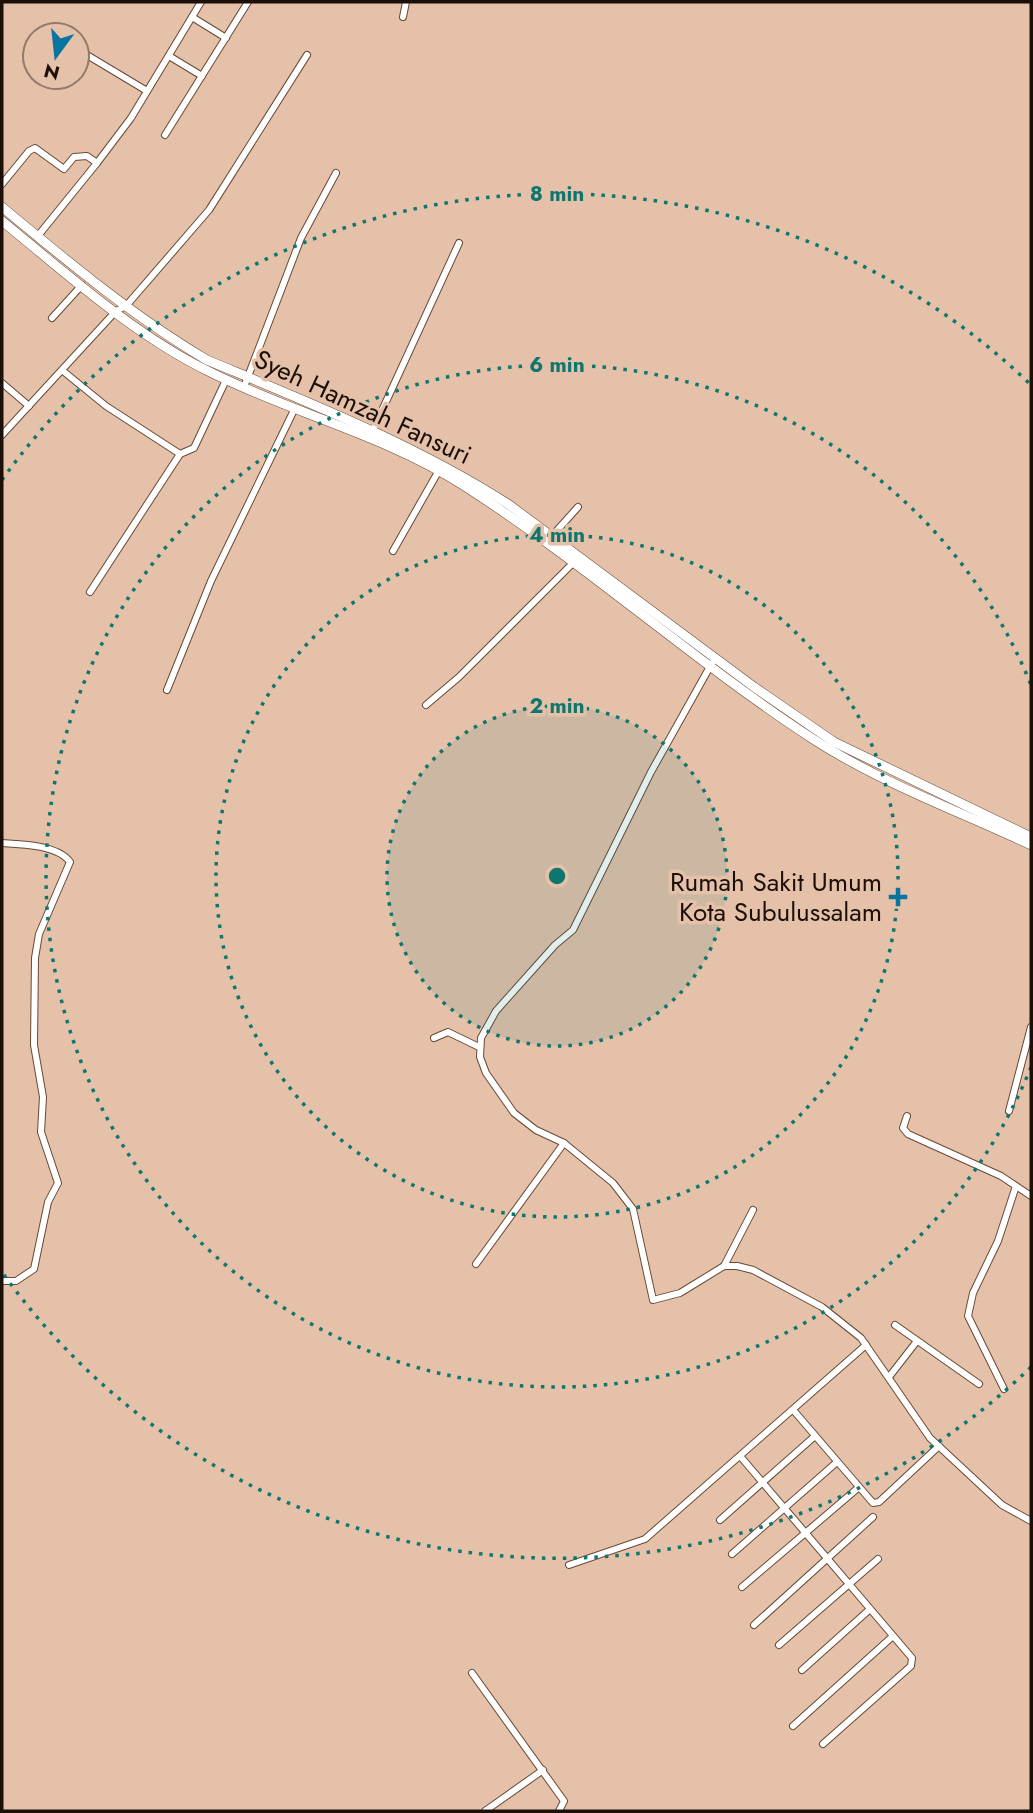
<svg xmlns="http://www.w3.org/2000/svg" width="1033" height="1813" font-family="Jost,sans-serif">
<style>
.lines{fill:none;stroke-linecap:round;stroke-linejoin:round}
.minor-casing{stroke:#684935;stroke-width:8}
.secondary-casing{stroke:#684935;stroke-width:10}
.minor{stroke:#fff;stroke-width:6}
.secondary{stroke:#fff;stroke-width:9}
.ring{fill:none;stroke:#0f766e;stroke-width:3.5;stroke-dasharray:3.5 7}
.poi-dot{fill:#09749f;stroke:#e5c1aa;stroke-width:2.5}
.labels{text-anchor:middle;stroke-width:7;stroke-linejoin:round;paint-order:stroke}
.street-label{font-size:26px;fill:#1b0f07;stroke:#e5c1aa}
.poi-label{font-size:26px;fill:#1b0f07;stroke:#e5c1aa;text-anchor:end}
.centre{fill:#0f766e;stroke:#e5c1aa;stroke-width:3.5}
.ring-label{font-size:21px;text-anchor:middle;font-weight:bold;fill:#0f766e;stroke:#e5c1aa;stroke-width:7;stroke-linejoin:round;paint-order:stroke}
</style>
<rect width="100%" height="100%" fill="#e5c1aa"/>
<g class="lines">
<defs>
<g id="minor">
<path d="M192 17 226 38"/>
<path d="M403 17 406 2"/>
<path d="M77 49 147 91"/>
<path d="M169 56 202 76"/>
<path d="M165 135 248 2"/>
<path d="M2 184 29 151 35 148 64 169 74 157 87 156 97 163 131 118 201 2"/>
<path d="M37 237 97 163"/>
<path d="M52 318 82 285"/>
<path d="M63 371 106 406 180 454 194 448 226 380"/>
<path d="M2 383 29 406"/>
<path d="M244 387 301 238 336 173"/>
<path d="M373 430 459 243"/>
<path d="M2 435 116 311 126 306 209 210 307 55"/>
<path d="M552 536 578 507"/>
<path d="M393 551 438 472"/>
<path d="M90 592 180 454"/>
<path d="M712 663 651 772 573 930 555 945 496 1011 481 1038 480 1057 486 1073 514 1113 536 1130 564 1143 613 1183 633 1209 653 1300 680 1293 724 1266H737L753 1270 822 1307 861 1338 930 1438 1002 1505 1031 1521"/>
<path d="M167 690 211 581 295 408"/>
<path d="M426 705 459 677 573 563"/>
<path d="M2 843C21 844 58 845 70 862L39 934 35 958 34 1045 43 1097 41 1132 58 1183 48 1202 34 1269 16 1281H2"/>
<path d="M434 1038 448 1032 479 1047"/>
<path d="M1009 1111 1031 1027"/>
<path d="M907 1116 903 1128 908 1134 1001 1176 1031 1196"/>
<path d="M476 1264 564 1143"/>
<path d="M724 1266 753 1210"/>
<path d="M895 1325 979 1384"/>
<path d="M889 1377 917 1341"/>
<path d="M1004 1389 968 1316 973 1293 998 1241 1016 1186"/>
<path d="M794 1411 873 1503 879 1502 939 1446"/>
<path d="M740 1456 912 1658 911 1666 823 1744"/>
<path d="M720 1520 815 1436"/>
<path d="M732 1554 837 1462"/>
<path d="M569 1565 645 1539 866 1345"/>
<path d="M742 1587 858 1488"/>
<path d="M754 1625 873 1517"/>
<path d="M779 1645 878 1559"/>
<path d="M802 1670 869 1610"/>
<path d="M472 1673 564 1801 559 1811"/>
<path d="M793 1726 893 1636"/>
<path d="M485 1811 543 1770"/>
</g>
<g id="secondary">
<path d="M2 207C67 261 134 317 207 360 310 403 414 444 508 504L754 687 834 742 1031 837"/>
<path d="M2 221C67 274 133 334 208 371 291 413 385 435 463 485 585 563 692 660 813 739 881 783 959 811 1031 845"/>
</g>
</defs>
<use href="#minor" class="minor-casing"/>
<use href="#secondary" class="secondary-casing"/>
<use href="#minor" class="minor"/>
<use href="#secondary" class="secondary"/>
</g>
<circle cx="557" cy="876" r="170" fill="#0f766e" fill-opacity=".12"/>
<g class="ring">
<circle cx="557" cy="876" r="170"/>
<circle cx="557" cy="876" r="341"/>
<path d="M1031 1067A511 511 0 1 1 1031 685"/>
<path d="M1031 1367A682 682 0 0 1 2 1272M2 480A682 682 0 0 1 1031 385"/>
</g>
<path class="poi-dot" d="M894.5 886.5h7v7h7v7h-7v7h-7v-7h-7v-7h7z"/>
<g class="labels">
<g class="street-label">
<text transform="translate(363 407) rotate(25)" y="9">Syeh Hamzah Fansuri</text>
</g>
<g class="poi-label">
<text x="882" y="891">Rumah Sakit Umum<tspan x="882" dy="30">Kota Subulussalam</tspan></text>
</g>
</g>
<circle cx="557" cy="876" r="10" class="centre"/>
<g class="ring-label">
<text x="557" y="201">8 min</text>
<text x="557" y="372">6 min</text>
<text x="557" y="542">4 min</text>
<text x="557" y="713">2 min</text>
</g>
<rect width="1033" height="1813" fill="none" stroke="#1b0f07" stroke-width="7"/>
<g transform="translate(56 56) rotate(195)"><circle r="33" fill="#e5c1aa" stroke="#947a69" stroke-width="2"/>
<path d="M0-5L12 26L0 18L-12 26Z" fill="#09749f"/>
<text y="-10" font-size="19" font-weight="bold" text-anchor="middle" fill="#1b0f07">N</text>
</g>
</svg>
